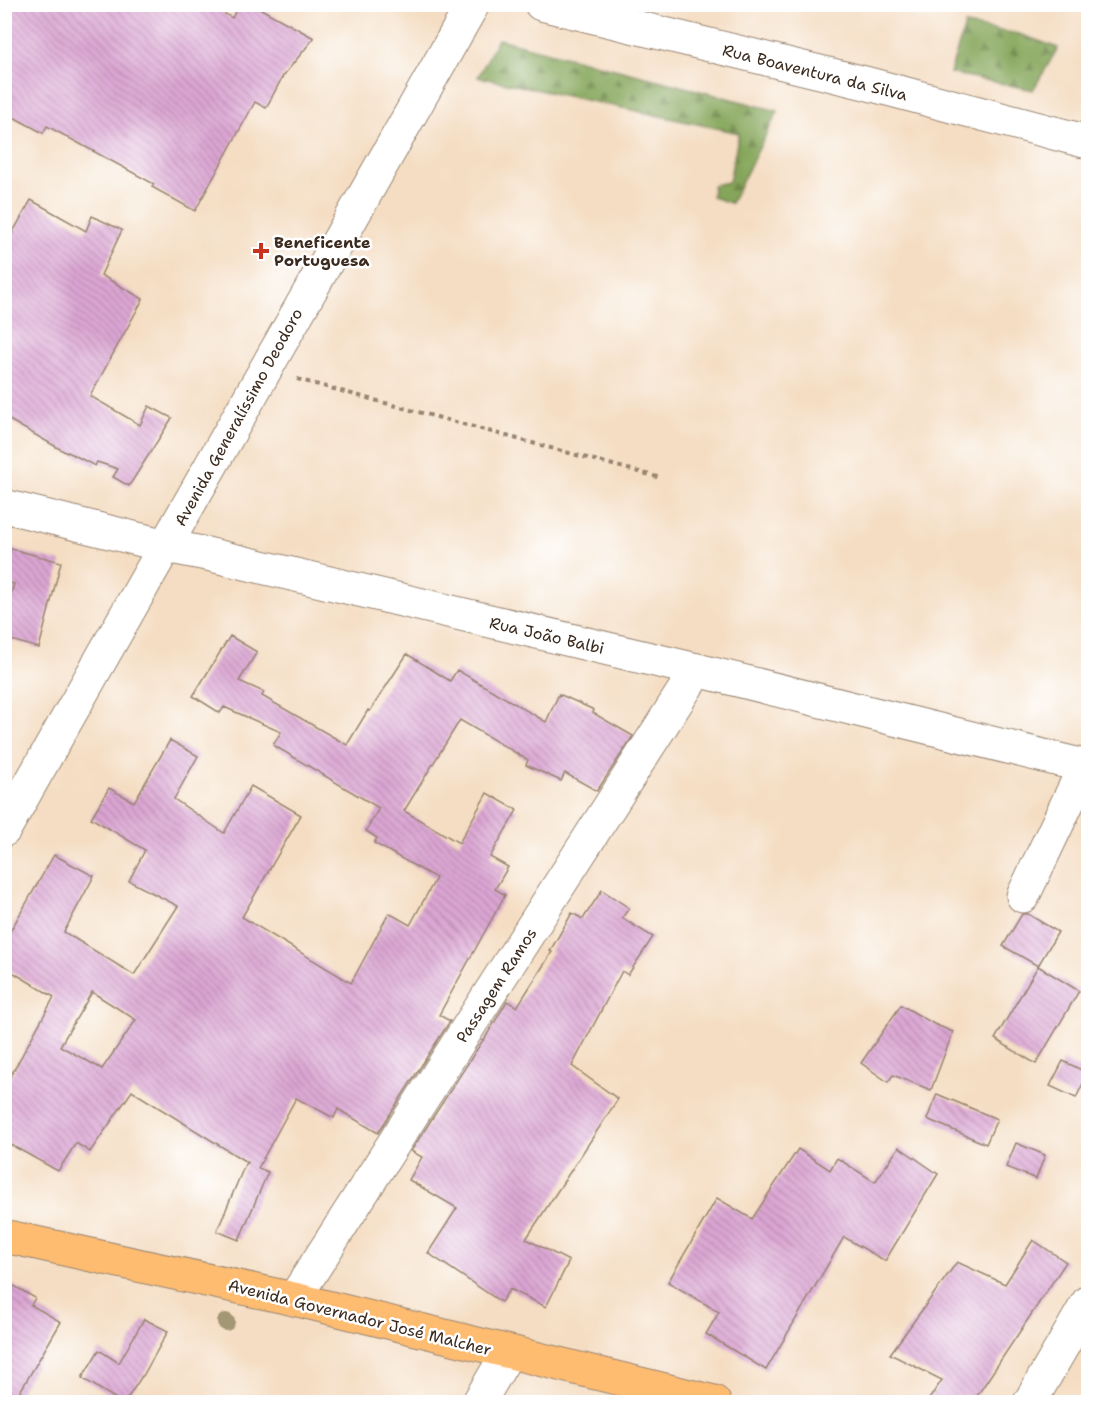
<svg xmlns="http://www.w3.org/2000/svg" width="1093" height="1407" font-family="'Shantell Sans',sans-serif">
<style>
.forest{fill:url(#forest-firs);stroke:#60683c;stroke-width:1.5}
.building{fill:url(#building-back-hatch);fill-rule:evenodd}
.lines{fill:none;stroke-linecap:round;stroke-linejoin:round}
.minor-casing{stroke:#988470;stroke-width:35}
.major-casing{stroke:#988470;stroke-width:35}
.path{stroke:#988470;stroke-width:4;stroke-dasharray:4.5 4.5;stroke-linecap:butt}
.minor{stroke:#fff;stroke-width:33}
.major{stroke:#febc71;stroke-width:33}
.tree{fill:#a39775}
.poi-dot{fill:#c8321e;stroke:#fff;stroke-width:2}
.labels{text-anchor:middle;stroke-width:5;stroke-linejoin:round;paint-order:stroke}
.street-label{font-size:16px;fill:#3b2a1e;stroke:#fff}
.poi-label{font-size:16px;font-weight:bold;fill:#3b2a1e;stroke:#fff;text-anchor:start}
</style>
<defs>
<pattern id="forest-firs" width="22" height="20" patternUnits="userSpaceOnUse" patternTransform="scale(1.5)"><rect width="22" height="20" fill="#85a65a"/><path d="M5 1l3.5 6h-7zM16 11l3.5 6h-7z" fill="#6e874a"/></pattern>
<pattern id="building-back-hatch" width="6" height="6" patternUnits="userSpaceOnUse" patternTransform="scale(1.5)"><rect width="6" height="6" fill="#dca6d4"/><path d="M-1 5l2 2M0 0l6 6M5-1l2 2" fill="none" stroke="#b487ab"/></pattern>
</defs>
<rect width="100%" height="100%" fill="#fff"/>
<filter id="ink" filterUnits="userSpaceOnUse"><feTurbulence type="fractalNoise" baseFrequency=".0167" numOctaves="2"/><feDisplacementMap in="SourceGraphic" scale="12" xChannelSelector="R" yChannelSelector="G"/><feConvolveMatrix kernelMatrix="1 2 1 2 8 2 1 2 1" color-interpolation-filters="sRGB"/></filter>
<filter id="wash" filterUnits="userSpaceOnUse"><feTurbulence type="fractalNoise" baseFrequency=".008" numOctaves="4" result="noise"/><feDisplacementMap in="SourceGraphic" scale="24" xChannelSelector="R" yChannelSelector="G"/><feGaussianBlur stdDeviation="1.35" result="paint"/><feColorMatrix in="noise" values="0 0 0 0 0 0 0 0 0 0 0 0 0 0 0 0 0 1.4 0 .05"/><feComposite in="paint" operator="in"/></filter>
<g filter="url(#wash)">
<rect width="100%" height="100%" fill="#f4ddc2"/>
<g class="forest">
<path d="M965 25 1019 34 1058 48 1033 90 950 73Z"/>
<path d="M498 39 778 111 731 203 712 197 713 185 729 182 739 133 478 77Z"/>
</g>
<g id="blocks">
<g class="building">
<path d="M4 4H208L232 18 239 4H252L314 38 283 76 266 108 255 102 195 211 152 187 154 184 47 126 43 133 4 112Z"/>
<path d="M31 200 86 231 92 216 122 230 101 275 143 299 90 396 140 425 149 406 172 418 129 486 113 477 118 469 97 462 95 466 68 452 67 453 4 417V248Z"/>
<path d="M4 547 61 562 39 648 4 638V617L14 584 4 581Z"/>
<path d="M230 636 257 652 239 681 264 692 262 696 347 745 368 710 370 711 407 654 450 681 457 670 546 722 559 694 594 710 593 713 633 736 597 791 565 773 561 781 526 765 528 760 460 720 404 811 459 843 487 793 517 810 490 857 508 867 495 889 505 895 439 1015 450 1021 378 1133 338 1109 334 1118 296 1098 258 1168 268 1172 239 1240 217 1231 246 1162 248 1163 132 1091 90 1152 76 1143 58 1171 4 1141V1088L54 997 4 967V942L54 855 94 876 64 932 134 975 178 906 129 881 145 850 91 818 109 788 134 802 170 740 198 756 174 799 224 833 251 786 301 815 242 917 351 983 389 913 410 925 436 878 374 843 377 838 366 831 379 808 273 745 281 732 224 707 220 713 193 696ZM92 992 136 1020 102 1069 60 1046Z"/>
<path d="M602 890 629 908 622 918 653 937 628 975 622 971 572 1066 618 1099 526 1239 569 1261 546 1307 510 1289 501 1302 428 1253 457 1208 409 1180 422 1157 411 1151 483 1040H484L507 1001 517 1007 552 952 550 951 572 913 583 919Z"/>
<path d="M1022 914H1028L1058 932 1038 966 1003 946Z"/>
<path d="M1038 966 1079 991 1036 1064 995 1039Z"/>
<path d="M901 1005 934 1024 953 1032 931 1090 893 1075 888 1082 861 1063Z"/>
<path d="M1063 1061 1088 1073 1076 1098 1050 1086Z"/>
<path d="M937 1094 997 1119 986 1144 927 1119Z"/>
<path d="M1016 1143 1045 1155 1036 1179 1006 1167Z"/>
<path d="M899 1147 938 1174 885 1261 844 1237 766 1370 706 1334 719 1312 668 1282 717 1198 752 1219 798 1149 830 1170 837 1158 875 1182Z"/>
<path d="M1033 1240 1066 1262 973 1402H927L942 1380 890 1354 957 1262 1005 1284Z"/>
<path d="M4 1280 35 1298 31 1305 61 1322 14 1402H4Z"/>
<path d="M144 1319 168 1331 143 1376H142L125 1402H121L82 1378 99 1350 119 1363Z"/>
</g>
</g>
</g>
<g filter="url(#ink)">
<use href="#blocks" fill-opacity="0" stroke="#988470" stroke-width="1.5"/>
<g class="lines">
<defs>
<g id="minor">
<path d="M541 4 865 83 1088 142"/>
<path d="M4 506 166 546 207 554 697 670 1088 767"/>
<path d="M4 830 473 4"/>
<path d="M1023 896 1085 766"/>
<path d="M294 1299 697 670"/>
<path d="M479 1402 508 1353"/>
<path d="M1030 1402 1088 1302"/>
</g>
<path id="major" d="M4 1236 294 1299 714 1402"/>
</defs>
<use href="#minor" class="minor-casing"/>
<use href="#major" class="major-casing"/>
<path class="path" d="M297 379 661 478"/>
<use href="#minor" class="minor"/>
<use href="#major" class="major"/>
</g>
<circle class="tree" cx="226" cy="1322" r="9"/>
</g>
<path class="poi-dot" d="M258 242h6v6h6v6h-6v6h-6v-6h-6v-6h6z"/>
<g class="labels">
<g class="street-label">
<text transform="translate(815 72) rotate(14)" y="6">Rua Boaventura da Silva</text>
<text transform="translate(238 417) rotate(-61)" y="6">Avenida Generalíssimo Deodoro</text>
<text transform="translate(547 635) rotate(13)" y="6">Rua João Balbi</text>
<text transform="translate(496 985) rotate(-57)" y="6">Passagem Ramos</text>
<text transform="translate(360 1317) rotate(14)" y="6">Avenida Governador José Malcher</text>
</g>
<g class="poi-label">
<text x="274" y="248">Beneficente<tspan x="274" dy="18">Portuguesa</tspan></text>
</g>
</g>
<rect width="1093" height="1407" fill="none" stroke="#fff" stroke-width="24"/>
</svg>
